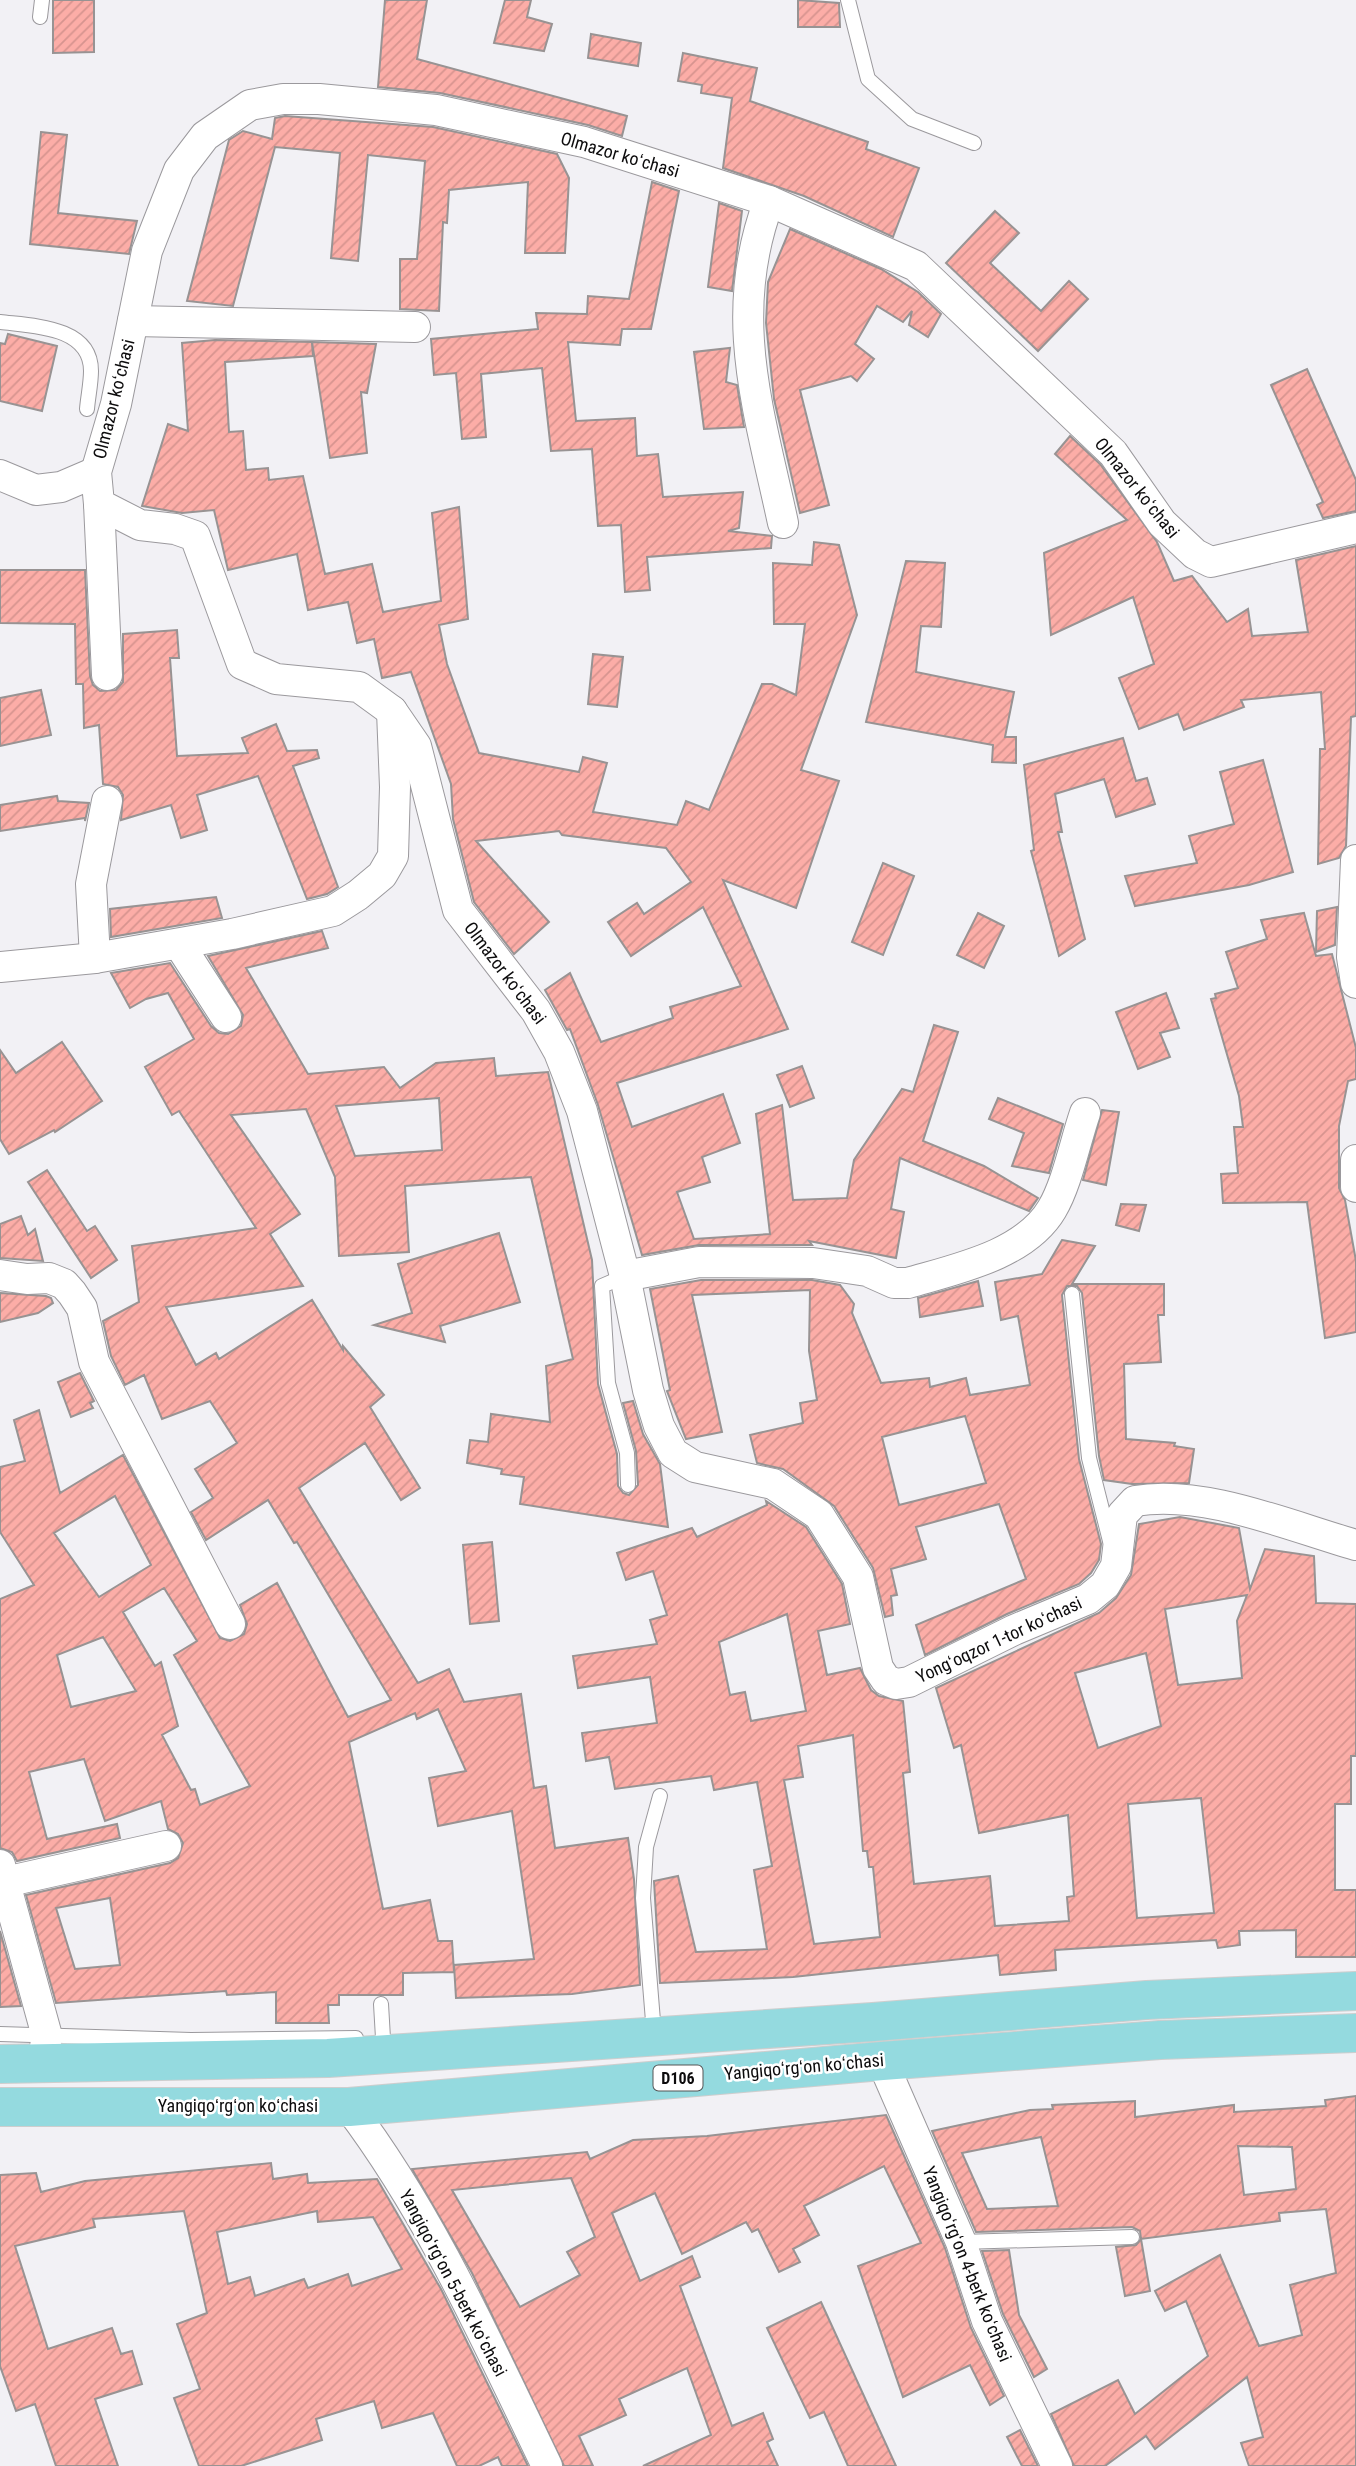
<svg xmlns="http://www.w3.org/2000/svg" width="1356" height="2466" font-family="'Roboto Condensed',sans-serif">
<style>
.building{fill:url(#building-hatch);stroke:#989393;stroke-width:2;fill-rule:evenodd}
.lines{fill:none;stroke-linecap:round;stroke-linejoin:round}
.lane-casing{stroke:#9b999d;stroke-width:16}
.street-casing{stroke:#9b999d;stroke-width:32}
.primary-casing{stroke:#cecece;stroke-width:40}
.lane{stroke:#fff;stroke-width:14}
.street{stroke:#fff;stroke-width:30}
.primary{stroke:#94dadf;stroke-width:38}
.labels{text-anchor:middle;stroke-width:5;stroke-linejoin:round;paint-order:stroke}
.shield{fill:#fff;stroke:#555455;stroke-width:2}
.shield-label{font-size:16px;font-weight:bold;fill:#0c0b0c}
.street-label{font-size:18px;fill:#0c0b0c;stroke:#fff}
</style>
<defs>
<pattern id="building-hatch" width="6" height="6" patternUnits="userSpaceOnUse" patternTransform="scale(1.75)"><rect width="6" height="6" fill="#fcada7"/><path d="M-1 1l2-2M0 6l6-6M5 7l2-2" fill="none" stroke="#d7948f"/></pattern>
</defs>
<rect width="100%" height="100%" fill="#f2f1f5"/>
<g class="building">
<path d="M53 0H94V52L53 53Z"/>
<path d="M385 0H427L417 59 627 116 622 136 588 125 440 93 378 87Z"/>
<path d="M505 0H531L527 17 552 24 544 51 494 43Z"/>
<path d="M798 0 839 3 840 27H798Z"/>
<path d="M591 34 641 43 638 66 588 58Z"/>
<path d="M683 53 757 68 750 101 868 142 866 149 919 168 893 237 804 196 723 168 732 98 701 93 702 85 678 81Z"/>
<path d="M285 116 433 127 557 154 569 178 565 253H525L528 182 449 190 447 223 443 222 439 311 400 309V259H417L425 161 368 155 358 261 331 258 340 153 275 147 233 306 187 301 229 140 243 131 272 139 275 118Z"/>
<path d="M41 132 67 135 58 213 137 221 129 254 30 244Z"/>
<path d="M652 182 679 191 651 329H622L620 345 568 342 576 421 635 418 637 456 658 454 663 497 743 492 739 528 728 531 772 536 771 548 647 557 650 590 625 592 621 525 598 526 592 449 551 451 542 368 481 374 486 437 462 439 456 373 434 375 431 339 538 329 536 313 587 314 588 296 629 299Z"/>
<path d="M719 203 742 211 732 291 708 287Z"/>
<path d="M995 211 1019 233 990 263 1041 311 1069 281 1088 299 1038 351 946 263Z"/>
<path d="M790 229 881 269 918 292 941 314 928 337 909 325 912 311 903 322 877 306 855 344 874 359 857 381 851 376 800 390 829 505 800 513 774 399 766 323 768 282Z"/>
<path d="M8 334 57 346 42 411 0 401V343L5 344Z"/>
<path d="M215 340 312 342 313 356 225 362 229 432 243 431 246 470 268 468 269 480 303 476 325 574 372 564 383 612 441 601 432 513 459 507 468 619 439 625 447 664 479 753 579 772 583 757 607 763 593 812 677 825 686 801 709 810 762 684H772L796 695 805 624H774L773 563 812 565 814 542 839 545 857 615 801 770 839 781 796 908 723 880 788 1029 617 1083 632 1127 723 1094 740 1143 702 1157 710 1182 677 1192 694 1239 770 1234 756 1114 782 1105 793 1200 847 1198 854 1160 902 1089 913 1092 934 1025 958 1032 923 1141 984 1166 1038 1198 1029 1211 900 1158 891 1209 904 1212 896 1258 809 1241 812 1245H699L642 1255 598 1105 570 1029 567 1030 545 990 570 973 601 1042 673 1018 670 1007 741 986 703 907 631 956 608 922 637 903 644 914 691 882 666 848 562 835 559 831 476 841 549 922 514 954 474 902 453 819 451 784 411 672 382 678 374 639 357 643 348 602 308 610 297 554 228 570 214 510 182 513 142 506 168 424 188 431 182 343Z"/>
<path d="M312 342 376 344 367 393 361 392 367 453 330 458Z"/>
<path d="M730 348 726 382 737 385 744 427 704 429 694 352Z"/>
<path d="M1307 369 1356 480V511L1323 518 1317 505 1323 502 1271 385Z"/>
<path d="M1070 436 1100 464 1157 542 1174 581 1192 576 1227 622 1248 609 1252 636 1308 632 1296 560 1356 546V716L1351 717 1346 846 1339 858 1318 864 1320 749H1325L1321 692 1241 700 1244 707 1184 730 1178 714 1139 729 1119 678 1154 664 1133 597 1051 635 1044 553 1127 520 1055 454Z"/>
<path d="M906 561 945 563 941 627 921 626 916 672 1014 692 1005 737H1016V763L992 762 993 745 866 722Z"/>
<path d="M0 570H85L90 676 93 685 100 691 116 690 123 682V634L177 630 179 658H170L177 756 248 753 242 738 276 724 287 751 317 750 319 758 293 766 338 887 327 894 307 899 258 776 197 795 207 830 181 838 171 805 121 820 123 795 118 787 103 784 99 725 84 728 83 684H76L75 624 0 623Z"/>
<path d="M593 654 623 657 617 707 588 704Z"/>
<path d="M41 690 51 735 0 746V698Z"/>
<path d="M1123 738 1136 781 1147 778 1155 804 1116 817 1104 779 1055 794 1062 832H1058L1085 939 1059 956 1031 851 1034 850 1024 765Z"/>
<path d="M1263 760 1293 872 1249 885 1135 906 1125 876 1197 863 1189 836 1234 824 1220 772Z"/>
<path d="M57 796 58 801 89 803 85 821V818L0 831V805Z"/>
<path d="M883 863 914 876 883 955 852 942Z"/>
<path d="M216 897 222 918 111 937 110 909Z"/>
<path d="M1337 907 1335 945 1316 952 1317 911Z"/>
<path d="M978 913 1004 926 984 968 957 955Z"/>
<path d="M1304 913 1316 956 1332 954 1356 1048V1079L1348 1081 1339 1126V1188L1345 1200 1356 1261V1332L1325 1338 1307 1202 1223 1203 1221 1174 1238 1173 1234 1127H1243L1239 1096 1211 999 1216 998 1215 994 1238 988 1226 952 1267 939 1261 920Z"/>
<path d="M322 931 328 948 246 968 308 1074 384 1067 400 1088 436 1063 494 1058 496 1076 548 1072 592 1260 598 1384 617 1454 618 1486 623 1493 629 1495 638 1485 636 1451 623 1403 633 1401 643 1434 660 1464 668 1527 520 1504 524 1477 501 1474 502 1469 467 1463 470 1440 488 1442 491 1414 550 1422 546 1366 573 1359 531 1177 405 1186 409 1252 339 1256 335 1177 306 1109 231 1115 300 1214 270 1234 303 1286 166 1307 196 1365 216 1353 219 1359 312 1300 343 1350V1346L384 1395 370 1407 420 1488 401 1500 365 1443 299 1488 418 1683 449 1669 464 1702 521 1694 534 1788 546 1786 555 1848 628 1838 634 1879 640 1985 572 1994 456 1998 454 1965 534 1959 512 1811 438 1826 429 1778 466 1771 438 1709 417 1719 415 1713 349 1742 383 1909 430 1900 438 1941H452L454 1972 403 1973V1995H339V2005H328L329 2023H276V1992L227 1995 226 1991 56 2003 26 1895 170 1863 178 1858 183 1843 178 1834 168 1829 161 1801 105 1821 84 1759 29 1772 47 1839 117 1824 120 1838 17 1861 12 1852 0 1848V1599L34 1585 0 1532V1467L25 1461 14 1420 39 1410 60 1493 123 1455 220 1638 230 1641 244 1634 247 1624 240 1605 277 1583 348 1717 391 1700 297 1542 294 1543 268 1500 206 1540 191 1512 213 1498 195 1469 237 1443 210 1401 162 1419 144 1375 125 1385 111 1356 103 1321 139 1302 132 1246 256 1228 179 1111 172 1115 145 1067 194 1039 168 993 146 999 130 1008 111 973 170 963 211 1026 219 1033 228 1034 241 1026 243 1015 208 956ZM439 1098 442 1150 355 1156 336 1106ZM115 1496 151 1565 99 1597 54 1533ZM164 1588 197 1641 174 1655 250 1786 200 1805 195 1789 191 1790 162 1735 178 1726 161 1662 155 1666 123 1612ZM103 1637 136 1691 71 1707 57 1655ZM110 1898 120 1965 75 1969 56 1908Z"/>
<path d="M1166 993 1179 1028 1160 1033 1170 1057 1138 1069 1116 1012Z"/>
<path d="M62 1042 102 1101 55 1132 54 1130 9 1154 0 1139V1050L16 1073Z"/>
<path d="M802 1066 814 1098 790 1107 777 1075Z"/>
<path d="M998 1098 1063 1124 1049 1173 1012 1166 1024 1133 989 1119Z"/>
<path d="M1102 1110 1119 1112 1106 1185 1083 1180Z"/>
<path d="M47 1170 87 1231 95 1226 117 1260 91 1278 28 1182Z"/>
<path d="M1121 1204 1146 1205 1139 1231 1116 1225Z"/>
<path d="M21 1216 28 1235 35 1229 43 1261 0 1258V1224Z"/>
<path d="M499 1233 520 1302 440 1326 445 1342 374 1325 412 1313 398 1264Z"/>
<path d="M1062 1240 1095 1246 1072 1284H1164V1315H1158L1161 1362 1124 1364 1126 1439 1175 1443 1174 1446 1194 1449 1189 1483 1132 1484 1104 1480 1099 1456 1082 1293 1077 1286H1067L1062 1295 1079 1459 1101 1544 1099 1560 1091 1573 1079 1584 1007 1614 925 1655 916 1625 1026 1579 999 1504 916 1527 926 1559 891 1569 897 1595 891 1596 893 1615 885 1617 873 1568 834 1506 783 1469 757 1463 750 1435 803 1423 800 1403 817 1400 809 1351 810 1290 692 1295 722 1432 686 1439 667 1391 670 1390 650 1289 701 1280H812L840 1285 854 1304 852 1313 881 1383 929 1378 930 1387 966 1378 970 1395 1030 1385 1018 1316 1001 1320 995 1282 1042 1274ZM965 1416 986 1483 899 1505 882 1437Z"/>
<path d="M978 1281 983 1306 920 1317 918 1298Z"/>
<path d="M0 1293 46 1296 51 1298 53 1303 38 1313 0 1322Z"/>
<path d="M80 1373 94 1401 90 1403 93 1408 71 1417 58 1382Z"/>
<path d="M766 1501 806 1527 842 1584 850 1624 818 1631 827 1675 860 1668 871 1690 879 1696 903 1701 910 1772 903 1773 914 1884 990 1876 995 1926 1069 1921 1067 1897 1074 1896 1068 1815 979 1833 961 1745 954 1748 936 1688 1099 1613 1116 1598 1131 1575 1139 1524 1180 1517 1239 1528 1250 1589 1265 1549 1314 1556 1316 1603 1356 1604V1756H1351V1804H1335V1890H1356V1957H1296V1930L1239 1931 1240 1945 1218 1948 1216 1940 1055 1950 1056 1970 1000 1975 998 1955 793 1977 660 1983 654 1881 678 1876 696 1952 767 1949 754 1870 772 1866 757 1782 714 1790 711 1776 615 1789 609 1757 586 1761 582 1733 657 1723 650 1677 578 1688 573 1656 657 1644 650 1620 667 1615 653 1571 626 1580 617 1553 692 1528 697 1537 767 1505ZM1247 1595 1237 1621 1242 1678 1178 1685 1165 1609ZM787 1614 806 1711 751 1721 745 1692 730 1695 719 1642ZM1146 1653 1161 1726 1098 1748 1075 1673ZM853 1735 863 1851H867L869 1867H873L880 1937 814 1944 784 1780 803 1777 798 1746ZM1201 1798 1214 1913 1137 1918 1128 1804Z"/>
<path d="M492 1542 499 1621 470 1624 463 1545Z"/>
<path d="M0 1931 21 2006 0 2007Z"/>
<path d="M1356 2096V2466H1249L1241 2443 1263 2437 1247 2377 1155 2449 1146 2436 1105 2466H1074L1051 2414 1118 2380 1135 2414 1208 2356 1186 2301 1165 2311 1155 2291 1220 2255 1259 2346 1302 2335 1290 2285 1336 2273 1326 2209 1279 2213 1280 2221 1141 2239 1140 2231 1132 2227 976 2232 932 2131 1030 2110 1053 2109 1052 2105 1135 2101V2117L1234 2105V2112L1326 2106 1325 2100ZM1041 2137 1058 2206 987 2209 962 2153ZM1238 2146 1292 2147 1296 2189 1244 2195Z"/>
<path d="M886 2115 945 2248 971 2328 1004 2396 990 2405 970 2365 903 2397 858 2266 921 2243 884 2166 804 2206 819 2235 793 2249 800 2262 779 2272 758 2229 752 2232 746 2222 682 2254 655 2193 612 2213 640 2281 692 2256 700 2277 680 2286 732 2426 763 2413 773 2439 767 2442 778 2466H643L711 2435 687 2368 619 2399 626 2415 579 2436 593 2466H564L472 2273 412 2169 587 2152 590 2159 633 2140 707 2136ZM571 2178 595 2237 567 2252 580 2275 520 2307 452 2190Z"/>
<path d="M271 2163 273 2179 307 2174 308 2183 377 2179 441 2289 528 2466H502L498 2457 479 2466H457L433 2413 382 2428 374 2401 316 2419 322 2440 241 2466H199L174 2398 200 2389 177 2324 207 2313 184 2211 93 2219 95 2227 15 2246 48 2349 112 2328 121 2354 132 2351 142 2384 95 2399 118 2466H56L35 2404 16 2411 0 2366V2175L36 2173 41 2192 85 2181ZM317 2211 318 2222 373 2217 402 2269 352 2286 348 2274 308 2288 304 2279 255 2296 250 2277 228 2284 217 2232Z"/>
<path d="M1141 2239 1150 2291 1125 2296 1116 2247 1136 2245Z"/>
<path d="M1009 2250 1019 2315 1047 2369 1034 2377 1003 2314 982 2251Z"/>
<path d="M821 2302 896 2466H848L824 2412 810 2418 767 2328Z"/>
<path d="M1020 2430 1038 2466H1022L1007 2437Z"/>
</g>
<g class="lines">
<defs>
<g id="lane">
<path d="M848 0 868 79 912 119 974 143"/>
<path d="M40 17 42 0"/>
<path d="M0 322C32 326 91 326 91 371 91 383 88 397 87 409"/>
<path d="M625 1276 602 1286 608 1383 627 1453 628 1485"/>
<path d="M1072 1294 1089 1458 1110 1541"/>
<path d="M381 2004 383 2038"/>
<path d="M653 2021 643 1898 646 1847 660 1796"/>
<path d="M0 2034 191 2040 356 2038"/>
<path d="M961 2242 1132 2237"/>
</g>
<g id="street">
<path d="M769 201C726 315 759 410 783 523"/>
<path d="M133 321 415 327"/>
<path d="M0 475 36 490 61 487 96 472"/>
<path d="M99 504 107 675"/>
<path d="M1356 860 1352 957 1356 983"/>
<path d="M179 944 226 1017"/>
<path d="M95 958 91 884 107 801"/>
<path d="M0 967 95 958 232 934 333 911 358 895 382 875 393 856 395 787 392 711"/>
<path d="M1085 1113C1075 1142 1067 1184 1052 1209 1025 1255 956 1269 908 1283H894L867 1271 813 1263 699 1262 625 1276 582 1111 559 1052 536 1011 458 910 416 746 392 711 359 687 276 679 242 664 195 536 175 529 140 525 99 504 96 472 116 404 147 251 179 170 205 136 250 105 283 99H319L436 110 584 142 769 201 916 266 1113 453 1162 523 1195 554 1211 562 1356 528"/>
<path d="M1356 1160V1187"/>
<path d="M0 1275 27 1279 49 1278 64 1284 72 1293 82 1308 94 1362 230 1624"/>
<path d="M625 1276 648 1390 659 1426 673 1453 695 1467 773 1484 819 1515 858 1577 878 1668 886 1680 896 1684 909 1682 1014 1630 1088 1599 1105 1585 1116 1566 1122 1515 1135 1501C1204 1489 1289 1526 1356 1545"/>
<path d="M0 1865 47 2036 42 2064"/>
<path d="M5 1882 166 1846"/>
<path d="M882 2061 961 2242 987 2321 1057 2466"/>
<path d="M349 2107C431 2215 488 2344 547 2466"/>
</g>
<g id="primary">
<path d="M0 2064 328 2058 873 2022 1147 2000 1356 1991"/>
<path d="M0 2107H349L882 2061 1160 2040 1356 2033"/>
</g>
</defs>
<use href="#lane" class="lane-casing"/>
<use href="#street" class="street-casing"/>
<use href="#primary" class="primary-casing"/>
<use href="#lane" class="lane"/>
<use href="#street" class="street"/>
<use href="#primary" class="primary"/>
</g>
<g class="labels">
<rect class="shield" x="653.5" y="2065.5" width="49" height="25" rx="5"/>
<g class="shield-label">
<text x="678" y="2084">D106</text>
</g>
<g class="street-label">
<text transform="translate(620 155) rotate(16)" y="6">Olmazor koʻchasi</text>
<text transform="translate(114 399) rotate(-76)" y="6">Olmazor koʻchasi</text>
<text transform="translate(1137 488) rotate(51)" y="6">Olmazor koʻchasi</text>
<text transform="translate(505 973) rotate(53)" y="6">Olmazor koʻchasi</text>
<text transform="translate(999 1640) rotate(-25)" y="6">Yongʻoqzor 1-tor koʻchasi</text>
<text transform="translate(804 2067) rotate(-5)" y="6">Yangiqoʻrgʻon koʻchasi</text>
<text x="238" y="2112">Yangiqoʻrgʻon koʻchasi</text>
<text transform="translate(967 2264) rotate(68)" y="6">Yangiqoʻrgʻon 4-berk koʻchasi</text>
<text transform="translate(453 2283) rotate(62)" y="6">Yangiqoʻrgʻon 5-berk koʻchasi</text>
</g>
</g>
</svg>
